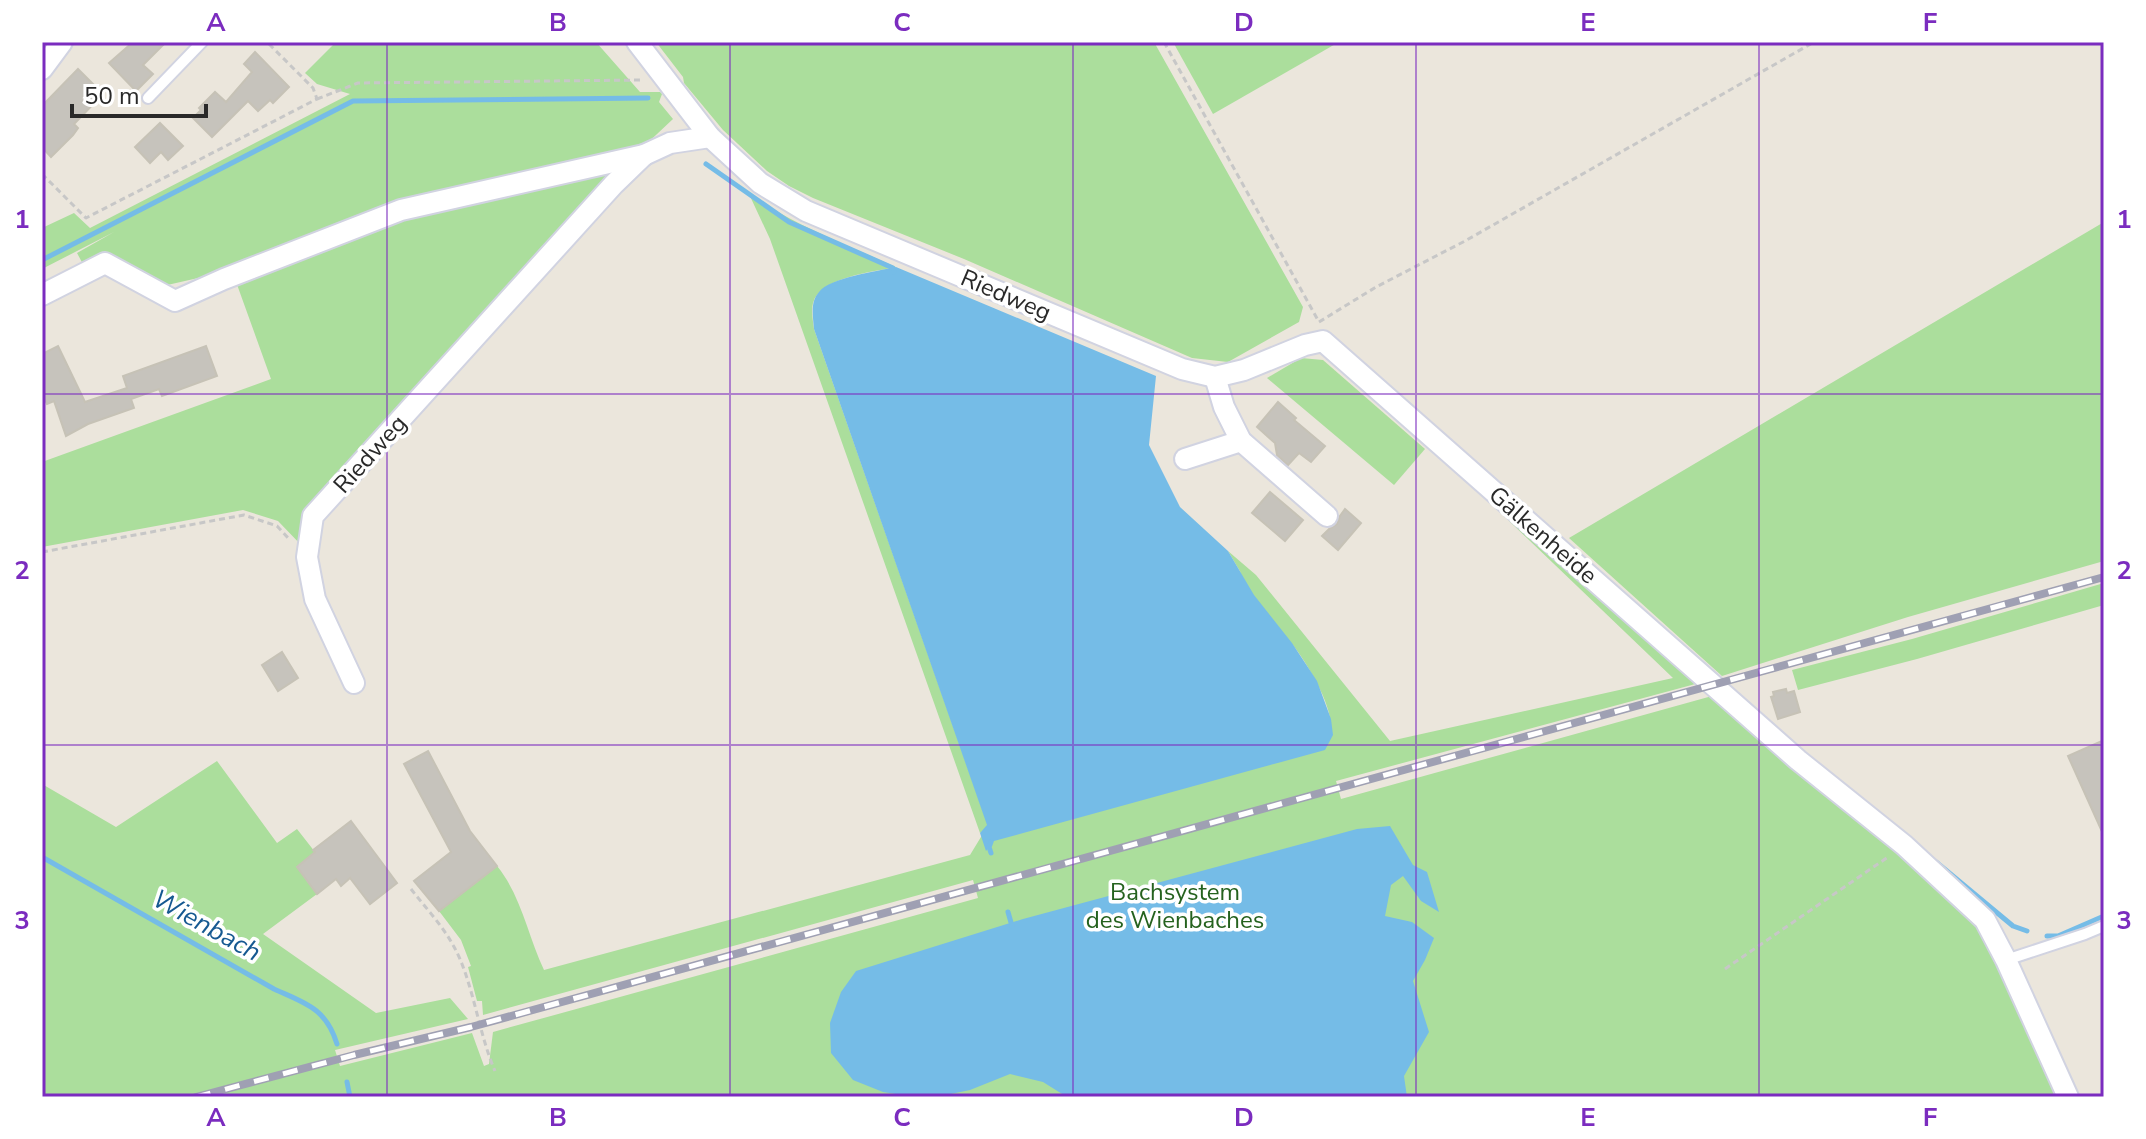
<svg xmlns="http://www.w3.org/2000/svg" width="2146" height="1139" font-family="'Nunito Sans',sans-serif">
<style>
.green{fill:#abde9c;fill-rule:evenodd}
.water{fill:#75bce7}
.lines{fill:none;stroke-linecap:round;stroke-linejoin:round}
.stream{stroke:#75bce7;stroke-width:5}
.building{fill:#c6c3bc;stroke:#c6c2b6;stroke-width:2}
.service-casing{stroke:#d1d3e1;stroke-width:14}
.minor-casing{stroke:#d1d3e1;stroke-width:24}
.path{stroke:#c7c7c7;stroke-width:3;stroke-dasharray:6 4;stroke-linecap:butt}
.service{stroke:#fff;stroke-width:10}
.minor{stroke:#fff;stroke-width:20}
.rail-casing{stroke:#9fa0b3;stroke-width:8}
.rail{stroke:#fff;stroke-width:5;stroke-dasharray:15;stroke-linecap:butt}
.grid{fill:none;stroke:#7b2cbf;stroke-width:2;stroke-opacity:0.55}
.labels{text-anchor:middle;stroke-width:7;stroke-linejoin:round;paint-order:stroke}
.street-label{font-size:24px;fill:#292929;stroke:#fff}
.park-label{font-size:24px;fill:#25621e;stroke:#fff}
.water-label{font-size:26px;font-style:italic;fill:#165991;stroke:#fff}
.neatline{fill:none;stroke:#7b2cbf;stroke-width:3}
.grid-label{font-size:26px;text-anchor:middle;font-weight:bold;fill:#7b2cbf}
</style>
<rect width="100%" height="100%" fill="#ebe6dc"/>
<g class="green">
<path d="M336 42H596L640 92H660L662 94 659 102 673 119 640 150 220 273 141 291 84 266 77 253 114 232 42 269V228L74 213 90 228 350 94 317 84 305 73Z"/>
<path d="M656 42H1154L1303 307 1299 322 1228 362 1192 358 964 259 813 198 789 186 767 171 723 130 684 83 683 77Z"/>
<path d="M1173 42H1339L1213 114Z"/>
<path d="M626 165 308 514 304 548 278 521 243 510 42 547V462L271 379 235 279 402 215Z"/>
<path d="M749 194C795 225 846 245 896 267 873 272 820 277 813 303 811 311 813 321 814 329L987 823 1141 444 1190 529 1241 573 1228 551 1256 575 1390 741 1673 678 1508 520 1531 535 1699 683 1336 781 1341 799 1712 696 1983 924 2060 1097H42V784L116 827 217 761 277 843 297 829 315 852 297 867 317 894 263 934 376 1013 450 998 468 1019 335 1050 340 1066 472 1033 484 1066 489 1064 493 1032 978 898 973 880 483 1015 482 1001H477L468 967 471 966 461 940 439 911 497 866C521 895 528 936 544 970L970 855 984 832 985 829 980 833 770 239ZM1293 645C1308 665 1342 718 1328 743Z"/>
<path d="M2104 222V561L1908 617 1722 676 1569 538Z"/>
<path d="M1301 358 1323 360 1425 449 1394 485 1267 378Z"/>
<path d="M2104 583V605L1917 659 1798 690 1792 670 1912 639Z"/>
</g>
<g class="water">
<path d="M896 267 1156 376 1149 445 1180 507 1228 551 1254 595 1292 643 1317 681 1331 719 1333 735 1325 750 994 841 986 851 980 833 987 825 814 329C813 316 810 302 819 292 829 278 878 271 896 267Z"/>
<path d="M1390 826 1413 865 1427 872 1439 912 1421 901 1403 876 1391 885 1385 916 1412 922 1434 938 1425 960 1413 981 1429 1032 1404 1076 1407 1097H1067L1043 1082 1010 1074 970 1090 936 1097H915L883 1092 853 1080 831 1053 830 1023 841 992 856 971 1023 919 1357 829Z"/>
</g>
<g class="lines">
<g class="stream">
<path d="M706 164 789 222 893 268 894 272"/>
<path d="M42 260 353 101 648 98"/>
<path d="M991 853 989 847 991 842"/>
<path d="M42 857 274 989C305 1003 326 1008 337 1044"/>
<path d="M1936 862 2013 926 2027 931"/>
<path d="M1008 912 1012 926"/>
<path d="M2047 936H2058L2104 916"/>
<path d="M347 1082 350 1097"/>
</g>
</g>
<g class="building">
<path d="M133 42H166L143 65 153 74 136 91 109 63Z"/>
<path d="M255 52 289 87 273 103 270 100 258 111 248 101 212 137 193 118 201 110 199 108 215 92 226 102 252 72 244 64Z"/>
<path d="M78 69 103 94 74 124 78 128 73 135 51 157 42 147V106Z"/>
<path d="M160 123 183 146 168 160 161 152 150 163 135 147Z"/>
<path d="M58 346 85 402 127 388 123 376 206 346 217 376 162 396 159 389 131 399 134 408 88 424 66 436 54 401 47 404 42 393V354Z"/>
<path d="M1278 402 1296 418 1294 420 1325 446 1311 462 1299 453 1288 465 1277 455 1275 443 1257 427Z"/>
<path d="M1270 492 1303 520 1285 541 1252 513Z"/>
<path d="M1345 509 1361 523 1338 550 1322 536 1329 529 1337 524 1340 516Z"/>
<path d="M282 652 298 678 278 691 262 665Z"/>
<path d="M1786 689 1787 693 1794 691 1800 712 1778 719 1771 697 1774 696 1773 692Z"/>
<path d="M2104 740V836L2068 756Z"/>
<path d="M428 751 470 831 497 866 439 911 414 881 451 852 404 764Z"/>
<path d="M351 821 397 883 370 904 350 878 341 886 336 879 317 894 297 867 315 852 313 850Z"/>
</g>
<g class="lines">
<defs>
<g id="service">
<path d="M148 98 202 42"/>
<path d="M2006 960 2085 934 2104 926"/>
</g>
<g id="minor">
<path d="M637 42 710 137 760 183 806 211 1182 369 1215 377 1244 370 1305 345 1323 341 1798 760 1904 845 1985 920 2006 960 2068 1097"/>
<path d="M42 69 62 42"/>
<path d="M42 295 105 263 175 301 224 279 401 210 644 155 670 143 710 137"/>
<path d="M1215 377 1224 407 1241 441 1327 516"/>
<path d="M1185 459 1241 441"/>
<path d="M354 683 315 599 307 557 313 516 614 184 644 155"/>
</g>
</defs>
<use href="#service" class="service-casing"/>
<use href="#minor" class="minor-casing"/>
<g class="path">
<path d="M1164 42 1319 322"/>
<path d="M317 99 358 83 642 80"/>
<path d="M42 174 86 218 317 99 313 88 267 42"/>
<path d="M1319 322 1376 287 1465 241 1814 42"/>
<path d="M42 552 244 515 277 526 290 540"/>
<path d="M411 889C425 907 442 925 453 945 473 980 478 1032 495 1071"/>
<path d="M1725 969 1888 857"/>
</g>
<use href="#service" class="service"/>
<use href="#minor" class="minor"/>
<defs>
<path id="rail" d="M196 1097 354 1055 471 1027 2104 577"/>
</defs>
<use href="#rail" class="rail-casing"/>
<use href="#rail" class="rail"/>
</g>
<path class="grid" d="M387 42V1097M730 42V1097M1073 42V1097M1416 42V1097M1759 42V1097M42 394H2104M42 745H2104"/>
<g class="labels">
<g class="street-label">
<text transform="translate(1006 295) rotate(23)" y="8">Riedweg</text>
<text transform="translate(370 454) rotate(-48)" y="8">Riedweg</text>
<text transform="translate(1543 535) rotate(41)" y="8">Gälkenheide</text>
</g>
<g class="park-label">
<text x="1175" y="900">Bachsystem<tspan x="1175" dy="28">des Wienbaches</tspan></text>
</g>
<g class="water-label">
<text transform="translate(207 925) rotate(29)" y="9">Wienbach</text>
</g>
</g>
<rect width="2146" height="1139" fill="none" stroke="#ffffff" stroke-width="88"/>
<path d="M72 104v12h134v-12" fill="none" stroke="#292929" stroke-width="4"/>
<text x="84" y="104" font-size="24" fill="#292929" stroke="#ffffff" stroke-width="6" paint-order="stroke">50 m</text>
<rect x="44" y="44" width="2058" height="1051" class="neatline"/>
<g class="grid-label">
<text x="216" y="31">A</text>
<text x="558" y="31">B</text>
<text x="902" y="31">C</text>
<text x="1244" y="31">D</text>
<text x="1588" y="31">E</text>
<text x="1930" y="31">F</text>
<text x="22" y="228">1</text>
<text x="2124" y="228">1</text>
<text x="22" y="579">2</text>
<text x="2124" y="579">2</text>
<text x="22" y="929">3</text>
<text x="2124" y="929">3</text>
<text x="216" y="1126">A</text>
<text x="558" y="1126">B</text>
<text x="902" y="1126">C</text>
<text x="1244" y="1126">D</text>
<text x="1588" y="1126">E</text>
<text x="1930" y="1126">F</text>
</g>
</svg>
